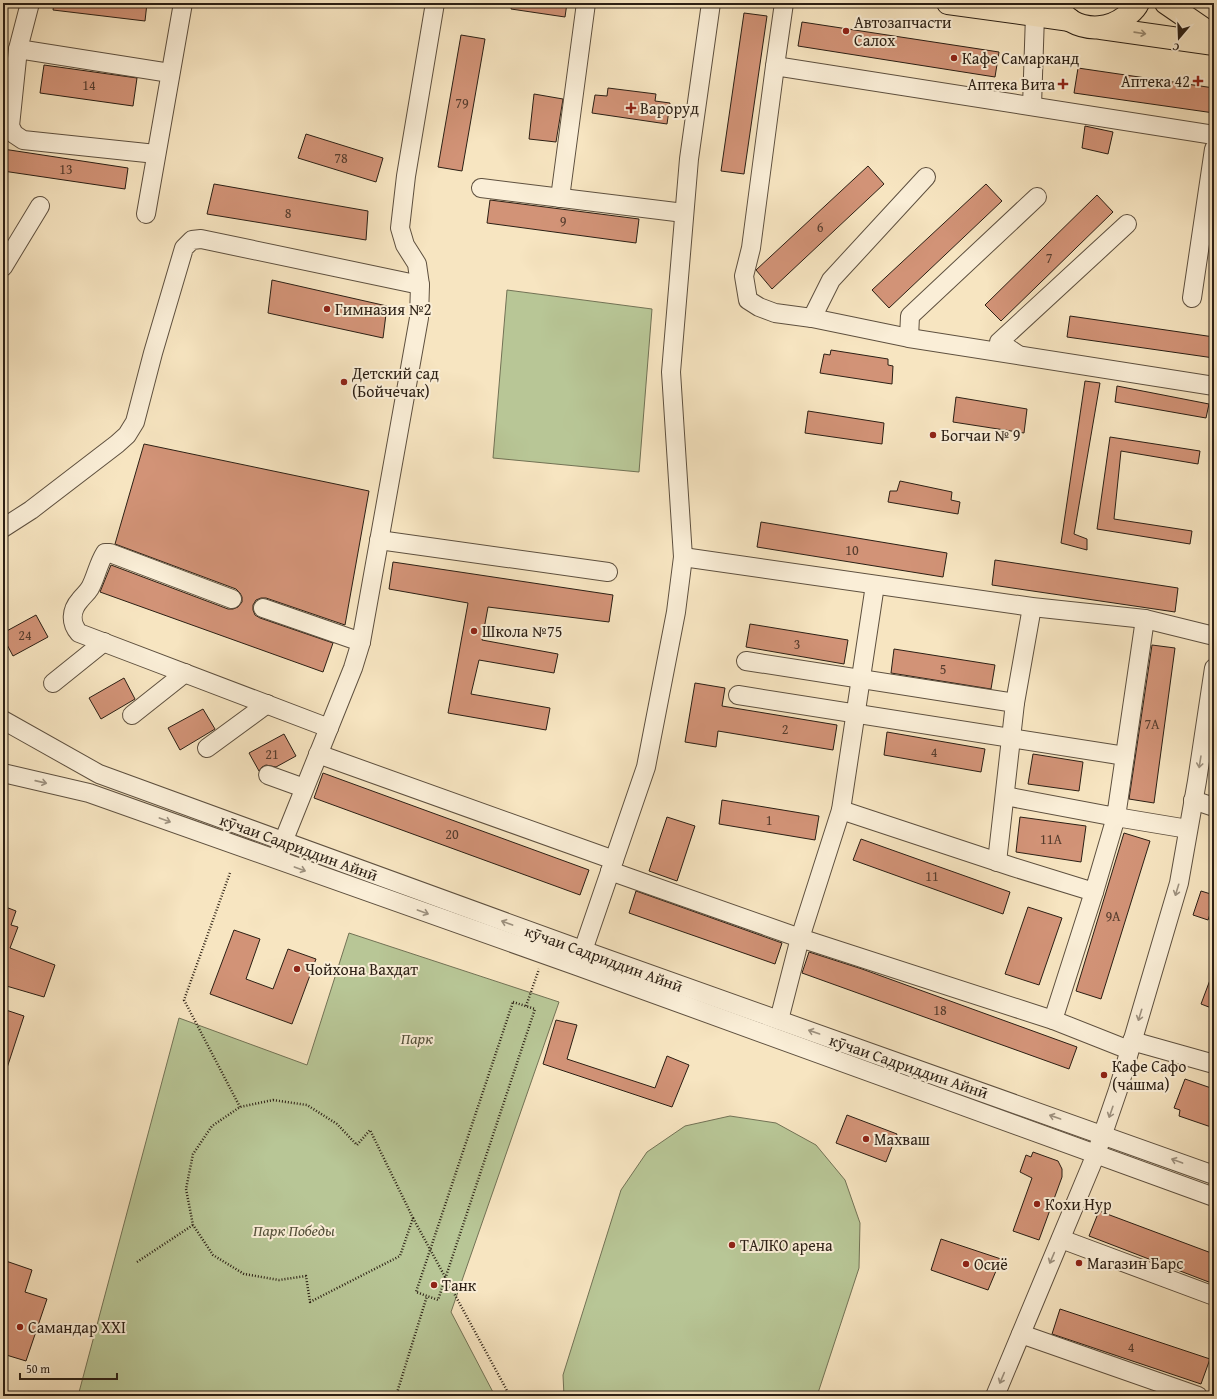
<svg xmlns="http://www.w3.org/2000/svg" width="1217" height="1399" font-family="'Gentium Book Plus',serif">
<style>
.green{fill:#b8c696;stroke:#727255}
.building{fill:#d29377;stroke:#2b1f14}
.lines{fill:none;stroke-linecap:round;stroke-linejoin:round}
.minor-casing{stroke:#5e503f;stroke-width:20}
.major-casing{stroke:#2b1f14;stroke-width:24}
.path{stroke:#2b1f14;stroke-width:2.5;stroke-dasharray:1 2;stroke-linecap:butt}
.minor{stroke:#faeed7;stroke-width:18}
.major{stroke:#f7e5c1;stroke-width:22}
.oneway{stroke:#9b8c73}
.oneway2{stroke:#9d917f}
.poi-dot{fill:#8f2418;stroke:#faeed7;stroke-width:1.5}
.labels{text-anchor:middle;stroke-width:4;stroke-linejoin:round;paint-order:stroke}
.number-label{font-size:14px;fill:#553c2d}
.poi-label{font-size:16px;fill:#2b1f14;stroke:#faeed7;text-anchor:start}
.street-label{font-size:16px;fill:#2b1f14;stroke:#faeed7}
.park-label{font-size:16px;font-style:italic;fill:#55513b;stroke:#faeed7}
</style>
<rect width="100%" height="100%" fill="#f7e5c1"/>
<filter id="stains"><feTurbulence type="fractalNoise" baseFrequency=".005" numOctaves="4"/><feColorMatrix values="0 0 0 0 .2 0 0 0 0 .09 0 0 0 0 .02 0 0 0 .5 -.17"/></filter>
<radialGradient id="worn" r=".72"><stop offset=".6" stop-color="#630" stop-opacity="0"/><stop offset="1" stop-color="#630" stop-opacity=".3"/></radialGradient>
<g class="green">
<path d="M507 290 652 309 639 472 493 458Z"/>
<path d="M349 933 559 1002 451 1312 495 1396H78L179 1018 307 1065Z"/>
<path d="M730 1116 776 1123 816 1145 845 1180 860 1223 859 1268 817 1396H564L563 1375 621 1190 647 1152 685 1126Z"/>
</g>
<g class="building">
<path d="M54 3H147L145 21 53 10Z"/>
<path d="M512 3H567L565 17 511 9Z"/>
<path d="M744 13 767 16 744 174 721 171Z"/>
<path d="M802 22 999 52 995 77 798 46Z"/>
<path d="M461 35 485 39 462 171 438 167Z"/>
<path d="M44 65 137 78 133 106 40 93Z"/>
<path d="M1078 68 1214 88V113L1074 93Z"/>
<path d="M608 88 656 94 655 101 670 103 667 124 592 113 595 95 607 96Z"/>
<path d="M534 94 563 99 556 142 529 139Z"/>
<path d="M1085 126 1113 132 1108 154 1082 148Z"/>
<path d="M306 134 383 158 376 182 298 158Z"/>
<path d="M3 149 128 168 125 189 3 171Z"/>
<path d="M868 166 884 184 772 289 756 270Z"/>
<path d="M214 184 368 211 366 240 207 214Z"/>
<path d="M986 184 1002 201 889 308 872 290Z"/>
<path d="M1097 195 1113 212 1001 321 985 305Z"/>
<path d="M490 200 639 219 636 243 487 223Z"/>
<path d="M272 280 387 306 383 338 268 313Z"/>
<path d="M1070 316 1214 337V358L1067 337Z"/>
<path d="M831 350 888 359V365L893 366 892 384 820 373 824 354 830 355Z"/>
<path d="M1085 381 1100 383 1074 534 1087 539V550L1061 543Z"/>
<path d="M1117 386 1209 404 1206 418 1115 402Z"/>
<path d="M956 397 1027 409 1024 433 953 422Z"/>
<path d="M808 411 884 423 882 444 805 433Z"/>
<path d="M1110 437 1200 451 1198 464 1121 451 1114 519 1192 531 1190 544 1097 529Z"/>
<path d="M144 444 369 491 345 625 266 598H261L256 600 253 605V610L255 615 260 618 333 643 323 672 100 592 111 565 228 609H233L238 607 242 602V597L240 593 236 589 115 544Z"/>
<path d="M900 481 952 492 951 500 960 502 958 514 888 502 890 491H897Z"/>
<path d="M761 522 947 553 943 577 757 547Z"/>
<path d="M995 560 1178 588 1175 612 992 585Z"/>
<path d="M393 562 613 595 609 622 488 607 482 640 558 654 554 673 479 660 471 694 550 708 546 730 448 713 468 603 389 589Z"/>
<path d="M36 615 48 637 13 656 3 637V633Z"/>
<path d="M750 624 848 640 844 664 746 647Z"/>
<path d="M1152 645 1175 648 1154 803 1129 799Z"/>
<path d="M894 649 995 665 991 689 891 673Z"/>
<path d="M124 678 135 699 101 719 89 698Z"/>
<path d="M695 683 725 688 722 706 837 725 833 750 718 731 716 747 685 742Z"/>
<path d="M203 709 215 729 180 750 168 728Z"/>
<path d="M887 732 985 749 981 772 884 755Z"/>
<path d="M284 734 296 756 276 767 266 765 262 767 259 771 249 753Z"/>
<path d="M1033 754 1083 762 1079 791 1028 784Z"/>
<path d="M323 773 589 870 580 895 314 798Z"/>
<path d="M722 800 819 816 815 840 719 824Z"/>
<path d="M667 817 695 826 677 881 649 871Z"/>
<path d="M1020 817 1086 826 1081 862 1016 852Z"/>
<path d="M1124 833 1150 841 1101 999 1076 991Z"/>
<path d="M861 839 1010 892 1003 914 853 860Z"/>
<path d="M636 891 782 943 775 964 629 913Z"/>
<path d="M1201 891 1214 895V902L1208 920 1193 915Z"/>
<path d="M3 906 16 911 11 925 18 927 10 948 55 965 44 997 3 985Z"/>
<path d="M1028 907 1062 918 1039 985 1005 974Z"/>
<path d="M234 930 260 939 246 979 273 989 288 949 316 959 292 1024 210 994Z"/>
<path d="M809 952 862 969 1077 1047 1069 1069 802 973Z"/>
<path d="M1213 972H1214V1009L1201 1004Z"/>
<path d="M3 1009 24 1016 5 1074H3Z"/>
<path d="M556 1020 577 1025 567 1059 655 1088 667 1056 689 1065 672 1107 543 1064Z"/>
<path d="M1185 1079 1214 1089V1128L1179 1116 1180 1110 1174 1108Z"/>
<path d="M847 1115 897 1134 886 1162 836 1143Z"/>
<path d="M1033 1152 1058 1161 1062 1169V1177L1039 1240 1013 1231 1032 1178 1020 1172 1026 1155 1031 1157Z"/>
<path d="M1099 1211 1214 1254V1284L1089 1236Z"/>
<path d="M941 1239 1001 1259 988 1290 931 1270Z"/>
<path d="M3 1260 32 1270 25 1292 47 1299 26 1361 3 1354Z"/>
<path d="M1060 1309 1210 1359 1201 1384 1052 1334Z"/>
</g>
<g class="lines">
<defs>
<g id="minor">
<path d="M30 3 18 49 10 126 14 134 23 140 156 154"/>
<path d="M18 49 170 73"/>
<path d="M775 66 784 3"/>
<path d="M1032 106 1035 15"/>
<path d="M1214 135 775 66 751 248 744 276 748 300 759 307 775 313 812 318 909 338 1214 386"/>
<path d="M481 188 684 213"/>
<path d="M560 198 586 3"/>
<path d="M146 214 183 3"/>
<path d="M3 267 40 206"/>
<path d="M1192 298 1214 149"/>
<path d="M812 318 831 280 926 177"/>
<path d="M909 338 910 316 1037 197"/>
<path d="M1017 354 999 342 1127 224"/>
<path d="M3 528 31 510 117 444 127 435 135 422 153 353 184 248 192 240 201 239 420 285"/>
<path d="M379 540 608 572"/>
<path d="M683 557 1032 607 1145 619 1214 636"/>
<path d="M232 599 110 553H105C98 564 96 577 90 588 87 593 83 596 80 600 71 610 70 623 79 633L329 728"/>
<path d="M263 608 361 642"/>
<path d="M746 661 1015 703 997 862"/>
<path d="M53 683 104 642"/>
<path d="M738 695 1125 756"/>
<path d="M1015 703 1032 607"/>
<path d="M132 715 185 673"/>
<path d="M3 720 99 774 582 950 1214 1175"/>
<path d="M207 748 267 704"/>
<path d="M318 754 614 860"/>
<path d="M3 773 89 793 577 966 1214 1197"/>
<path d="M268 775 304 788"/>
<path d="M1005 796 1116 817 1145 619"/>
<path d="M1193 800 1214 807"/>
<path d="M841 810 875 585"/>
<path d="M279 852 353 668 361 642 419 318 420 285 417 264 405 245 400 228 406 176 435 3"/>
<path d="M610 871 800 938 1053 1020"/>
<path d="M1094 892 1053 1020 1129 1050"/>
<path d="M579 962 646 767 676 612 683 557 671 372 689 159 711 3"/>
<path d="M779 1020 800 938 841 810 1013 867 1094 892 1116 817 1188 829"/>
<path d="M1132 1041 1214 1064"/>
<path d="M1061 1239 1214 1296"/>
<path d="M1021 1334 1198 1396"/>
<path d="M995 1396 1096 1154 1118 1090 1179 883 1197 781 1214 668"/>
</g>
<g id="major">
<path d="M948 3 1070 20"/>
<path d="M1166 3 1214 36"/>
<path d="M1059 10C1063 14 1067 18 1071 21 1089 31 1109 29 1125 17 1131 12 1135 10 1138 3"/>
<path d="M1101 28 1214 44"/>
</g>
</defs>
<use href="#minor" class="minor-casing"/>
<use href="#major" class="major-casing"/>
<g class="path">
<path d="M230 873 184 1000 240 1107"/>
<path d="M513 1002 535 1009 438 1300 416 1292Z"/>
<path d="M526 1006 539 969"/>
<path d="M273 1100 307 1105 337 1124 357 1145 370 1130 413 1218 400 1256 310 1302 306 1276 279 1280 244 1274 213 1255 193 1225 186 1189 193 1154 212 1126 240 1107Z"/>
<path d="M413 1218 510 1396"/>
<path d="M137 1262 193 1225"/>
<path d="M396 1396 427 1296"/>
</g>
<use href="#minor" class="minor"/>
<use href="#major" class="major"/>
</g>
<defs><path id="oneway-shaft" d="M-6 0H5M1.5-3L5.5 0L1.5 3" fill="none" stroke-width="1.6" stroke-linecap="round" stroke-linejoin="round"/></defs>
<use class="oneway" href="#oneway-shaft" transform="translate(1140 33) rotate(8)"/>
<g class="oneway2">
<use href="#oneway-shaft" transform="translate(1200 762) rotate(99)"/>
<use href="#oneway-shaft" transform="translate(41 782) rotate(13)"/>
<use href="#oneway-shaft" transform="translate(165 820) rotate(20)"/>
<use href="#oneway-shaft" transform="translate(300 869) rotate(20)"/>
<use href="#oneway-shaft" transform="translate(1177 890) rotate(107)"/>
<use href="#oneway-shaft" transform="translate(423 912) rotate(20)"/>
<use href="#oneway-shaft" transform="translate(507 923) rotate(-160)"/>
<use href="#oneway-shaft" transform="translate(1140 1015) rotate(107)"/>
<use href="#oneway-shaft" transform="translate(814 1032) rotate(-161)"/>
<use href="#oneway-shaft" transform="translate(1111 1112) rotate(109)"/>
<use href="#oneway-shaft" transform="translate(1055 1117) rotate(-161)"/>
<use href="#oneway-shaft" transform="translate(1177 1161) rotate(-160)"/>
<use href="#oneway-shaft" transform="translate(1052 1258) rotate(113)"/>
<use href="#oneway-shaft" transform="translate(1002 1378) rotate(113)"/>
</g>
<g class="poi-dot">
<circle cx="846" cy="31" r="4"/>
<circle cx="954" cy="58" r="4"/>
<path d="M1196 75h4v4h4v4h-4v4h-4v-4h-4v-4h4z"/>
<path d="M1061 78h4v4h4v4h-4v4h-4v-4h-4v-4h4z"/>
<path d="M629 102h4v4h4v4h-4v4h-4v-4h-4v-4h4z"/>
<circle cx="327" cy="309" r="4"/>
<circle cx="344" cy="382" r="4"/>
<circle cx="933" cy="435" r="4"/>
<circle cx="474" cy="631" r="4"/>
<circle cx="297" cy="969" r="4"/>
<circle cx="1104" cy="1075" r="4"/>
<circle cx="866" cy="1139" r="4"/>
<circle cx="1037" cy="1204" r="4"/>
<circle cx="732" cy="1245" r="4"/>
<circle cx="1079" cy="1263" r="4"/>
<circle cx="966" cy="1264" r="4"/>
<circle cx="434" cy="1285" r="4"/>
<circle cx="20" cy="1327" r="4"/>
</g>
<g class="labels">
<g class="number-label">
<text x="89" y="90">14</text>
<text x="462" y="108">79</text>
<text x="341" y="163">78</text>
<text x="66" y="174">13</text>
<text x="288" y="218">8</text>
<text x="563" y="226">9</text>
<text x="820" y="232">6</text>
<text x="1049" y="263">7</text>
<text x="852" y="555">10</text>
<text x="25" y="640">24</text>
<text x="797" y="649">3</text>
<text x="943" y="674">5</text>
<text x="1152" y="729">7А</text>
<text x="785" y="734">2</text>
<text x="934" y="757">4</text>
<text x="272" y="759">21</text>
<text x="769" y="825">1</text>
<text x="452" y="839">20</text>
<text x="1051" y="844">11А</text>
<text x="932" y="881">11</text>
<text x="1113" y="921">9А</text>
<text x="940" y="1015">18</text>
<text x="1131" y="1352">4</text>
</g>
<g class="poi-label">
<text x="854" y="28">Автозапчасти<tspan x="854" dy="18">Салох</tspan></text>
<text x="962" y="64">Кафе Самарканд</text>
<text x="1190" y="87" text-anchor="end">Аптека 42</text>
<text x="1055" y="90" text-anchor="end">Аптека Вита</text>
<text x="640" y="114">Вароруд</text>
<text x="335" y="315">Гимназия №2</text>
<text x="352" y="379">Детский сад<tspan x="352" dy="18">(Бойчечак)</tspan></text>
<text x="941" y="441">Богчаи № 9</text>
<text x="482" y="637">Школа №75</text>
<text x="305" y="975">Чойхона Вахдат</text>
<text x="1112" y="1072">Кафе Сафо<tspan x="1112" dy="18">(чашма)</tspan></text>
<text x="874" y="1145">Махваш</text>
<text x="1045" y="1210">Кохи Нур</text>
<text x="740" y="1251">ТАЛКО арена</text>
<text x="1087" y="1269">Магазин Барс</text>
<text x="974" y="1270">Осиё</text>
<text x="442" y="1291">Танк</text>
<text x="28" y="1333">Самандар XXI</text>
</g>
<g class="street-label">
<text transform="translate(299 847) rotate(20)" y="6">кӯчаи Садриддин Айнӣ</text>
<text transform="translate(604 958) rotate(20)" y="6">кӯчаи Садриддин Айнӣ</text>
<text transform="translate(909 1066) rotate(19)" y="6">кӯчаи Садриддин Айнӣ</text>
</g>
<g class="park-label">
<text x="417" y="1044">Парк</text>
<text x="294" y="1236">Парк Победы</text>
</g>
</g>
<rect width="1217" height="1399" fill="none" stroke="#f7e5c1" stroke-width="16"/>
<rect x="4" y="4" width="1209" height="1391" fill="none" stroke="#2b1f14" stroke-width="2"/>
<rect x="8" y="8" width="1201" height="1383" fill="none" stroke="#2b1f14"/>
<g transform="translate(1179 38) rotate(199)" stroke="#faeed7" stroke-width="3" paint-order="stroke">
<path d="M0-3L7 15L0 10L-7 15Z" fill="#2b1f14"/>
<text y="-6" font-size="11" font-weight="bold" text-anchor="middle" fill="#2b1f14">С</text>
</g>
<path d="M20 1373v6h97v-6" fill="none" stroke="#2b1f14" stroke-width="2"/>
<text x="26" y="1373" font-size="12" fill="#2b1f14" stroke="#faeed7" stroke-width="3" paint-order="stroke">50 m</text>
<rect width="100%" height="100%" filter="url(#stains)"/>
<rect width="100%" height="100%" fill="url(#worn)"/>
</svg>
